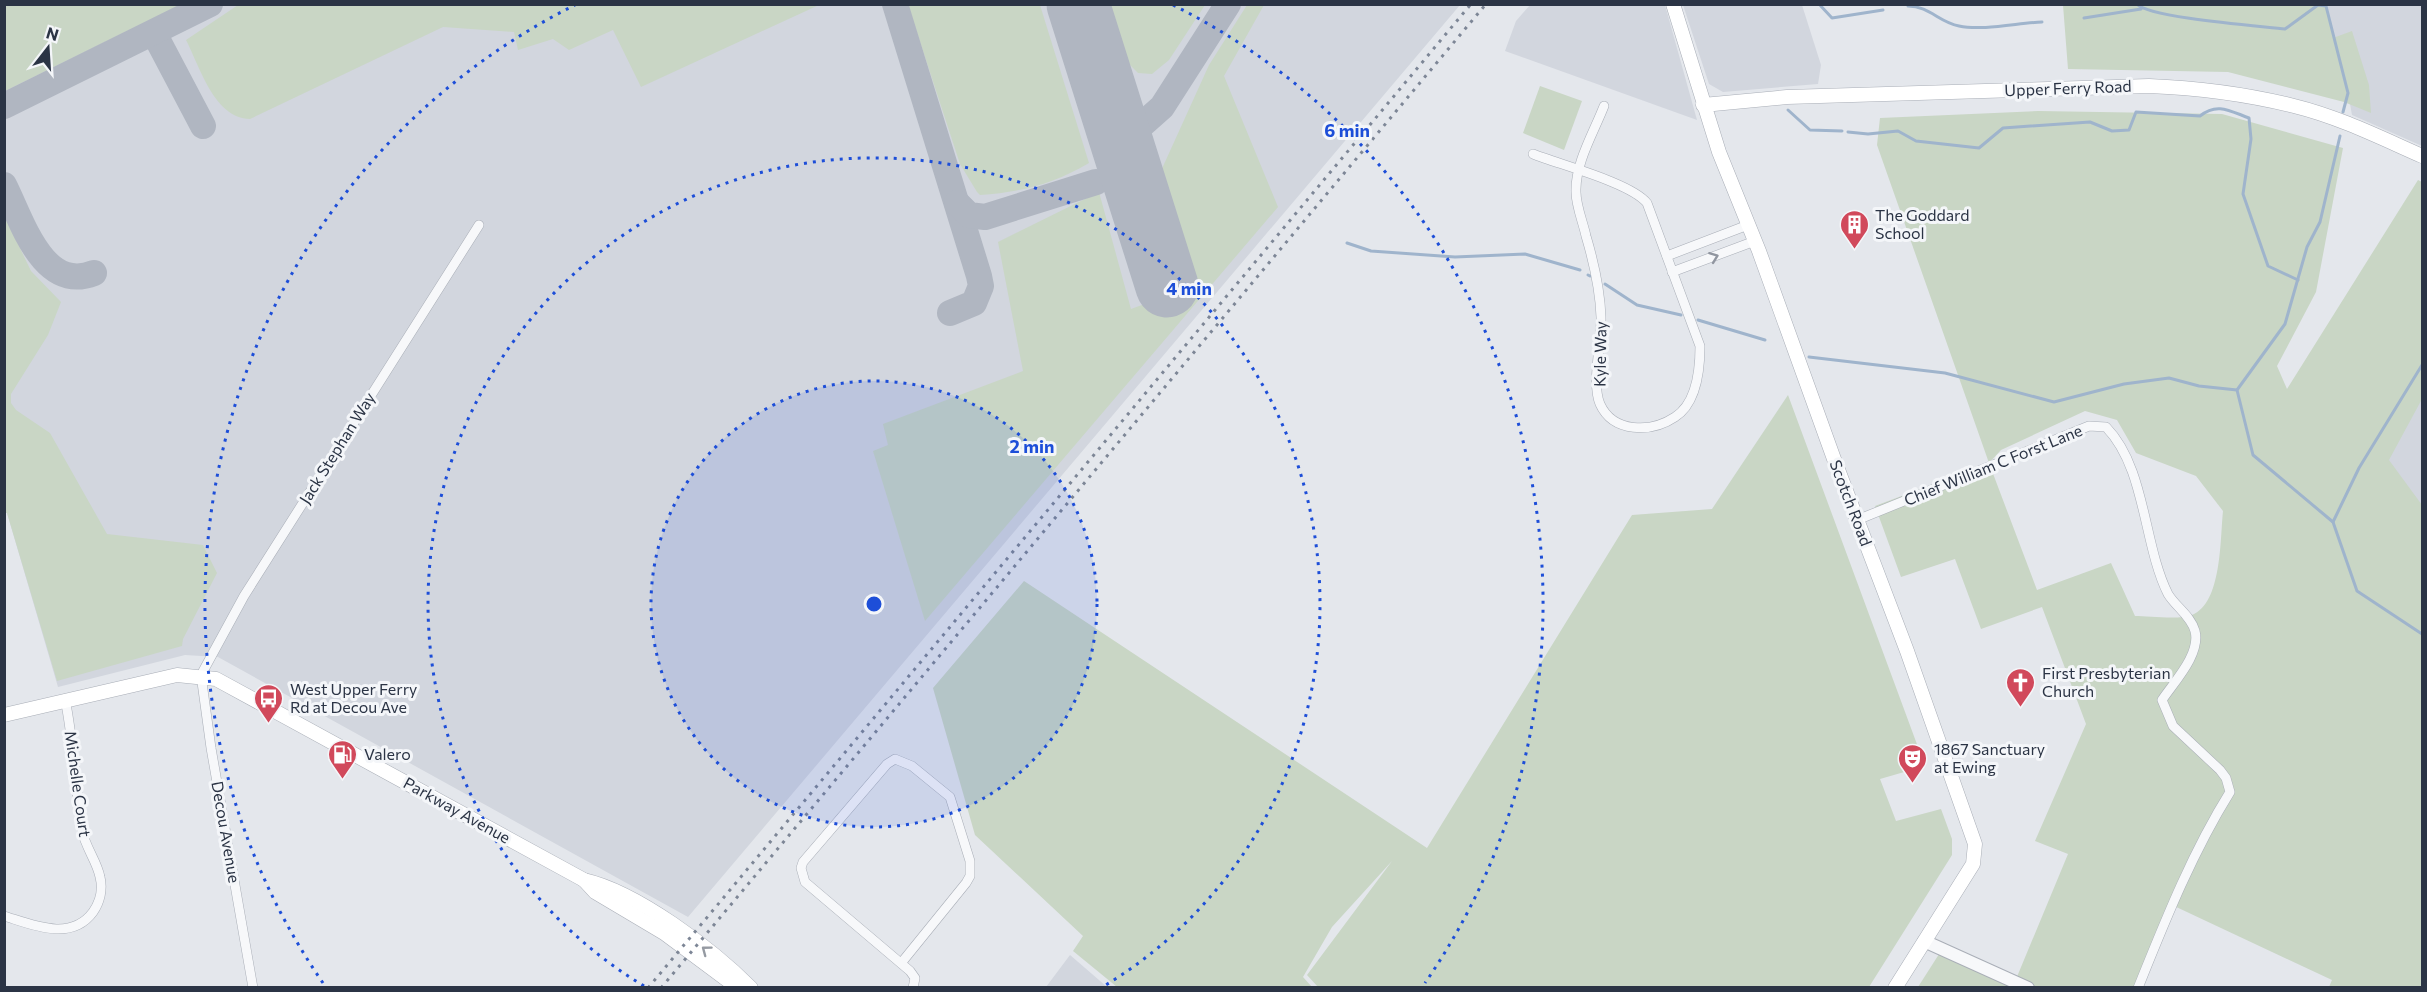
<svg xmlns="http://www.w3.org/2000/svg" width="2427" height="992" font-family="Commissioner,sans-serif">
<style>
.built{fill:#d2d6de}
.green{fill:#c9d6c5;fill-rule:evenodd}
.lines{fill:none;stroke-linecap:round;stroke-linejoin:round}
.stream{stroke:#9fb4cc;stroke-width:3}
.taxiway{stroke:#b0b6c1;stroke-width:26}
.runway{stroke:#b0b6c1;stroke-width:63}
.minor-casing{stroke:#a9aeb7;stroke-width:10}
.tertiary-casing{stroke:#a9aeb7;stroke-width:14}
.secondary-casing{stroke:#a9aeb7;stroke-width:15}
.minor{stroke:#f7f8fa;stroke-width:9}
.tertiary{stroke:#f7f8fa;stroke-width:12}
.secondary{stroke:#fff;stroke-width:14}
.rail{stroke:#7d8696;stroke-width:3;stroke-dasharray:3 6;stroke-linecap:butt}
.oneway{stroke:#9196a0}
.oneway2{stroke:#959aa2}
.ring{fill:none;stroke:#1d4ed8;stroke-width:3;stroke-dasharray:3 6}
.labels{text-anchor:middle;stroke-width:6;stroke-linejoin:round;paint-order:stroke}
.street-label{font-size:16px;fill:#2b3445;stroke:#f4f6f9}
.poi-label{font-size:16px;fill:#2b3445;stroke:#f4f6f9;text-anchor:start}
.centre{fill:#1d4ed8;stroke:#f4f6f9;stroke-width:3}
.ring-label{font-size:18px;text-anchor:middle;font-weight:bold;fill:#1d4ed8;stroke:#f4f6f9;stroke-width:6;stroke-linejoin:round;paint-order:stroke}
</style>
<rect width="100%" height="100%" fill="#e4e7ec"/>
<g class="built">
<path d="M4 5H1460L688 917 218 657 185 655 58 687 7 513H5Z"/>
<path d="M1530 5H1665L1697 120 1505 51 1516 21Z"/>
<path d="M1683 5H1802L1821 65 1818 84 1723 92 1709 84Z"/>
<path d="M2317 5H2422V146L2352 115 2348 93Z"/>
<path d="M2422 384V508L2382 461Z"/>
<path d="M1070 955 1107 987H1046Z"/>
</g>
<g class="green">
<path d="M5 5V4L180 5 5 91Z"/>
<path d="M238 5V4L819 5 641 87 613 30 569 50 553 39 518 50 514 32 443 27 250 119C214 118 200 67 186 40Z"/>
<path d="M908 5H1040L1089 163C1053 184 1022 192 980 195L977 192 960 164Z"/>
<path d="M1107 5V4L1205 5 1169 60 1152 74 1138 73 1125 60Z"/>
<path d="M1247 5H1264L1224 76 1278 207 925 621 873 451 888 445 883 424 1023 371 998 242 1099 192 1131 309 1196 285 1160 173 1209 65Z"/>
<path d="M2063 5H2326L2333 38 2352 31 2369 85 2371 113 2344 102 2228 72 2068 69Z"/>
<path d="M1540 86 1582 101 1564 150 1523 133Z"/>
<path d="M2038 111 2222 114 2343 148 2316 292 2277 366 2287 389 2418 180 2422 182V399L2389 460 2422 505V987H2329L2332 980 2172 905 2138 987H1918L1941 951 2014 984 2068 854 2035 841 2086 724 2042 607 1981 629 1955 559 1901 577 1875 506 1989 463 1877 145 1880 118ZM2085 411 2117 420 2136 453 2196 476 2223 511C2220 540 2222 603 2192 615 2180 620 2148 616 2135 616L2111 563 2037 590 1989 463 2001 450Z"/>
<path d="M4 215 31 271 61 302 48 335 11 394V403L16 410 50 433 107 534 203 545 217 573 183 639 182 646 57 681 7 513H5Z"/>
<path d="M1788 395 1925 766 1880 779 1896 821 1941 809 1952 839V855L1869 987H1318L1307 975 1392 861 1332 927 1303 977 1312 987H1117L1073 951 1083 936 975 835 933 688 1024 581 1427 848 1632 515 1712 509Z"/>
</g>
<g class="lines">
<g class="stream">
<path d="M1819 4 1832 18 1883 10"/>
<path d="M2137 4C2149 18 2260 26 2285 29L2318 5 2326 6 2348 93 2343 112"/>
<path d="M1908 6C1929 6 1940 23 1959 26 1982 31 2018 23 2042 22"/>
<path d="M2084 18 2141 9"/>
<path d="M1788 110 1810 130 1842 131"/>
<path d="M1848 132 1868 134 1898 131 1916 141 1979 148 2003 128 2090 122 2112 131 2129 130 2136 112 2200 116C2217 102 2230 111 2249 118L2251 139 2243 194 2268 266 2298 280"/>
<path d="M2340 136 2320 222 2307 247 2285 324 2237 390 2253 455 2333 522 2357 591 2422 634"/>
<path d="M1347 243 1371 251 1455 257 1525 254 1580 270"/>
<path d="M1588 275 1590 276"/>
<path d="M1605 284 1637 305 1681 315"/>
<path d="M1698 320 1765 340"/>
<path d="M1809 357 1945 373 2054 402 2124 384 2169 378 2199 386 2237 390"/>
<path d="M2333 522 2359 468 2422 365"/>
</g>
<g class="taxiway">
<path d="M895 4 979 276 981 286 974 303 950 313"/>
<path d="M154 33 203 126"/>
<path d="M4 106 210 4"/>
<path d="M1144 123 1162 107 1228 4"/>
<path d="M4 185C22 220 42 293 94 273"/>
<path d="M957 203 969 215 985 217 1096 182"/>
</g>
<path class="runway" d="M1078 4 1167 286"/>
<defs>
<g id="minor">
<path d="M1533 154C1561 165 1631 183 1647 203L1700 346C1700 369 1697 403 1675 417 1651 433 1613 433 1600 404 1591 383 1602 341 1601 317 1600 289 1594 263 1586 236 1583 222 1576 206 1576 192 1575 163 1594 132 1604 106"/>
<path d="M1667 256 1748 225"/>
<path d="M1672 272 1755 241"/>
<path d="M1857 520 2089 426 2106 427C2146 468 2143 544 2168 594 2175 606 2191 616 2195 631 2201 654 2174 682 2162 700L2173 726 2220 770 2226 778 2230 792C2192 853 2165 921 2138 988"/>
<path d="M4 916C33 925 71 942 93 912 100 902 103 889 100 877 97 861 85 847 82 830 75 787 74 742 65 699"/>
<path d="M902 962 966 883 970 876V861L950 797 912 766 895 759 887 764 803 862 801 868 805 882 910 971 915 978 913 988"/>
<path d="M253 988 211 748 201 675 244 596 479 225"/>
</g>
<path id="tertiary" d="M1924 941 2028 988"/>
<g id="secondary">
<path d="M1673 4 1719 152 1759 251 1834 459 1907 651 1975 844 1973 864 1895 988"/>
<path d="M1703 105 1787 97 2149 86C2198 88 2246 94 2294 106 2339 117 2381 138 2422 156"/>
<path d="M4 715 177 675 216 679 584 880C637 892 712 949 751 988"/>
<path d="M584 880 595 892 664 933 738 988"/>
</g>
</defs>
<use href="#minor" class="minor-casing"/>
<use href="#tertiary" class="tertiary-casing"/>
<use href="#secondary" class="secondary-casing"/>
<use href="#minor" class="minor"/>
<use href="#tertiary" class="tertiary"/>
<use href="#secondary" class="secondary"/>
<g class="rail">
<path d="M648 988 1471 4"/>
<path d="M661 988 1486 4"/>
</g>
</g>
<defs><path id="oneway-chevron" d="M-2-3.5L2.5 0L-2 3.5" fill="none" stroke-width="1.6" stroke-linecap="round" stroke-linejoin="round" transform="scale(1.5)"/></defs>
<use class="oneway" href="#oneway-chevron" transform="translate(1714 257) rotate(-21)"/>
<use class="oneway2" href="#oneway-chevron" transform="translate(706 950) rotate(-143)"/>
<circle cx="874" cy="604" r="223" fill="#1d4ed8" fill-opacity=".12"/>
<g class="ring">
<circle cx="874" cy="604" r="223"/>
<path d="M644 986A446 446 0 1 1 1104 986"/>
<path d="M323 983A669 669 0 0 1 575 5M1173 5A669 669 0 0 1 1425 983"/>
</g>
<defs>
<symbol id="building-pin" viewBox="-11 -11 22 30"><path d="M0 17L-7.5 6A9.5 9.5 0 1 1 7.5 6Z" fill="#d1495b" stroke="#f4f6f9"/><path d="M-4-6H4V6H1V3H-1V6H-4ZM-2.5-4.3h1.7v1.8h-1.7ZM.8-4.3h1.7v1.8H.8ZM-2.5-1h1.7V.8h-1.7ZM.8-1h1.7V.8H.8Z" fill="#fff"/></symbol>
<symbol id="church-pin" viewBox="-11 -11 22 30"><path d="M0 17L-7.5 6A9.5 9.5 0 1 1 7.5 6Z" fill="#d1495b" stroke="#f4f6f9"/><path d="M-1.2-6h2.4v3.5h3.3v2.4h-3.3V6h-2.4V-.1h-3.3v-2.4h3.3Z" fill="#fff"/></symbol>
<symbol id="bus-pin" viewBox="-11 -11 22 30"><path d="M0 17L-7.5 6A9.5 9.5 0 1 1 7.5 6Z" fill="#d1495b" stroke="#f4f6f9"/><path d="M-5-6H5V4H4V6H2V4H-2V6H-4V4H-5ZM-3.5-4V0h7V-4ZM-3.5 1.2v1.5H-2V1.2ZM2 1.2v1.5H3.5V1.2Z" fill="#fff"/></symbol>
<symbol id="fuel-pin" viewBox="-11 -11 22 30"><path d="M0 17L-7.5 6A9.5 9.5 0 1 1 7.5 6Z" fill="#d1495b" stroke="#f4f6f9"/><path d="M-5.5-6h7V0h2V4h1.3V-2.5L3-4.5l.8-.8L6-3V5H2.5V1h-1V6h-7ZM-4.2-4.7v3.2H.2V-4.7Z" fill="#fff"/></symbol>
<symbol id="theatre-pin" viewBox="-11 -11 22 30"><path d="M0 17L-7.5 6A9.5 9.5 0 1 1 7.5 6Z" fill="#d1495b" stroke="#f4f6f9"/><path d="M-5-5.5Q0-4 5-5.5V0Q5 5 0 6Q-5 5-5 0ZM-3.3-2.5H-1v1.5H-3.3ZM1-2.5H3.3v1.5H1ZM-2.8 1Q0 5.5 2.8 1Z" fill="#fff"/></symbol>
</defs>
<g fill-rule="evenodd">
<use href="#building-pin" x="1838" y="208" width="33" height="45"/>
<use href="#church-pin" x="2004" y="666" width="33" height="45"/>
<use href="#bus-pin" x="252" y="682" width="33" height="45"/>
<use href="#fuel-pin" x="326" y="738" width="33" height="45"/>
<use href="#theatre-pin" x="1896" y="742" width="33" height="45"/>
</g>
<g class="labels">
<g class="street-label">
<text transform="translate(2068 88) rotate(-2)" y="6">Upper Ferry Road</text>
<text transform="translate(1600 354) rotate(-89)" y="6">Kyle Way</text>
<text transform="translate(337 448) rotate(-58)" y="6">Jack Stephan Way</text>
<text transform="translate(1993 465) rotate(-22)" y="6">Chief William C Forst Lane</text>
<text transform="translate(1851 503) rotate(69)" y="6">Scotch Road</text>
<text transform="translate(78 784) rotate(82)" y="6">Michelle Court</text>
<text transform="translate(457 810) rotate(29)" y="6">Parkway Avenue</text>
<text transform="translate(226 832) rotate(80)" y="6">Decou Avenue</text>
</g>
<g class="poi-label">
<text x="1875" y="221">The Goddard<tspan x="1875" dy="18">School</tspan></text>
<text x="2042" y="679">First Presbyterian<tspan x="2042" dy="18">Church</tspan></text>
<text x="290" y="695">West Upper Ferry<tspan x="290" dy="18">Rd at Decou Ave</tspan></text>
<text x="1934" y="755">1867 Sanctuary<tspan x="1934" dy="18">at Ewing</tspan></text>
<text x="364" y="760">Valero</text>
</g>
</g>
<circle cx="874" cy="604" r="9" class="centre"/>
<g class="ring-label">
<text x="1347" y="137">6 min</text>
<text x="1189" y="295">4 min</text>
<text x="1032" y="453">2 min</text>
</g>
<rect width="2427" height="992" fill="none" stroke="#2b3445" stroke-width="12"/>
<g transform="translate(48 48) rotate(17)" stroke="#f4f6f9" stroke-width="4.5" paint-order="stroke">
<path d="M0-4.5L10 22L0 15L-10 22Z" fill="#2b3445"/>
<text y="-9" font-size="16" font-weight="bold" text-anchor="middle" fill="#2b3445">N</text>
</g>
</svg>
